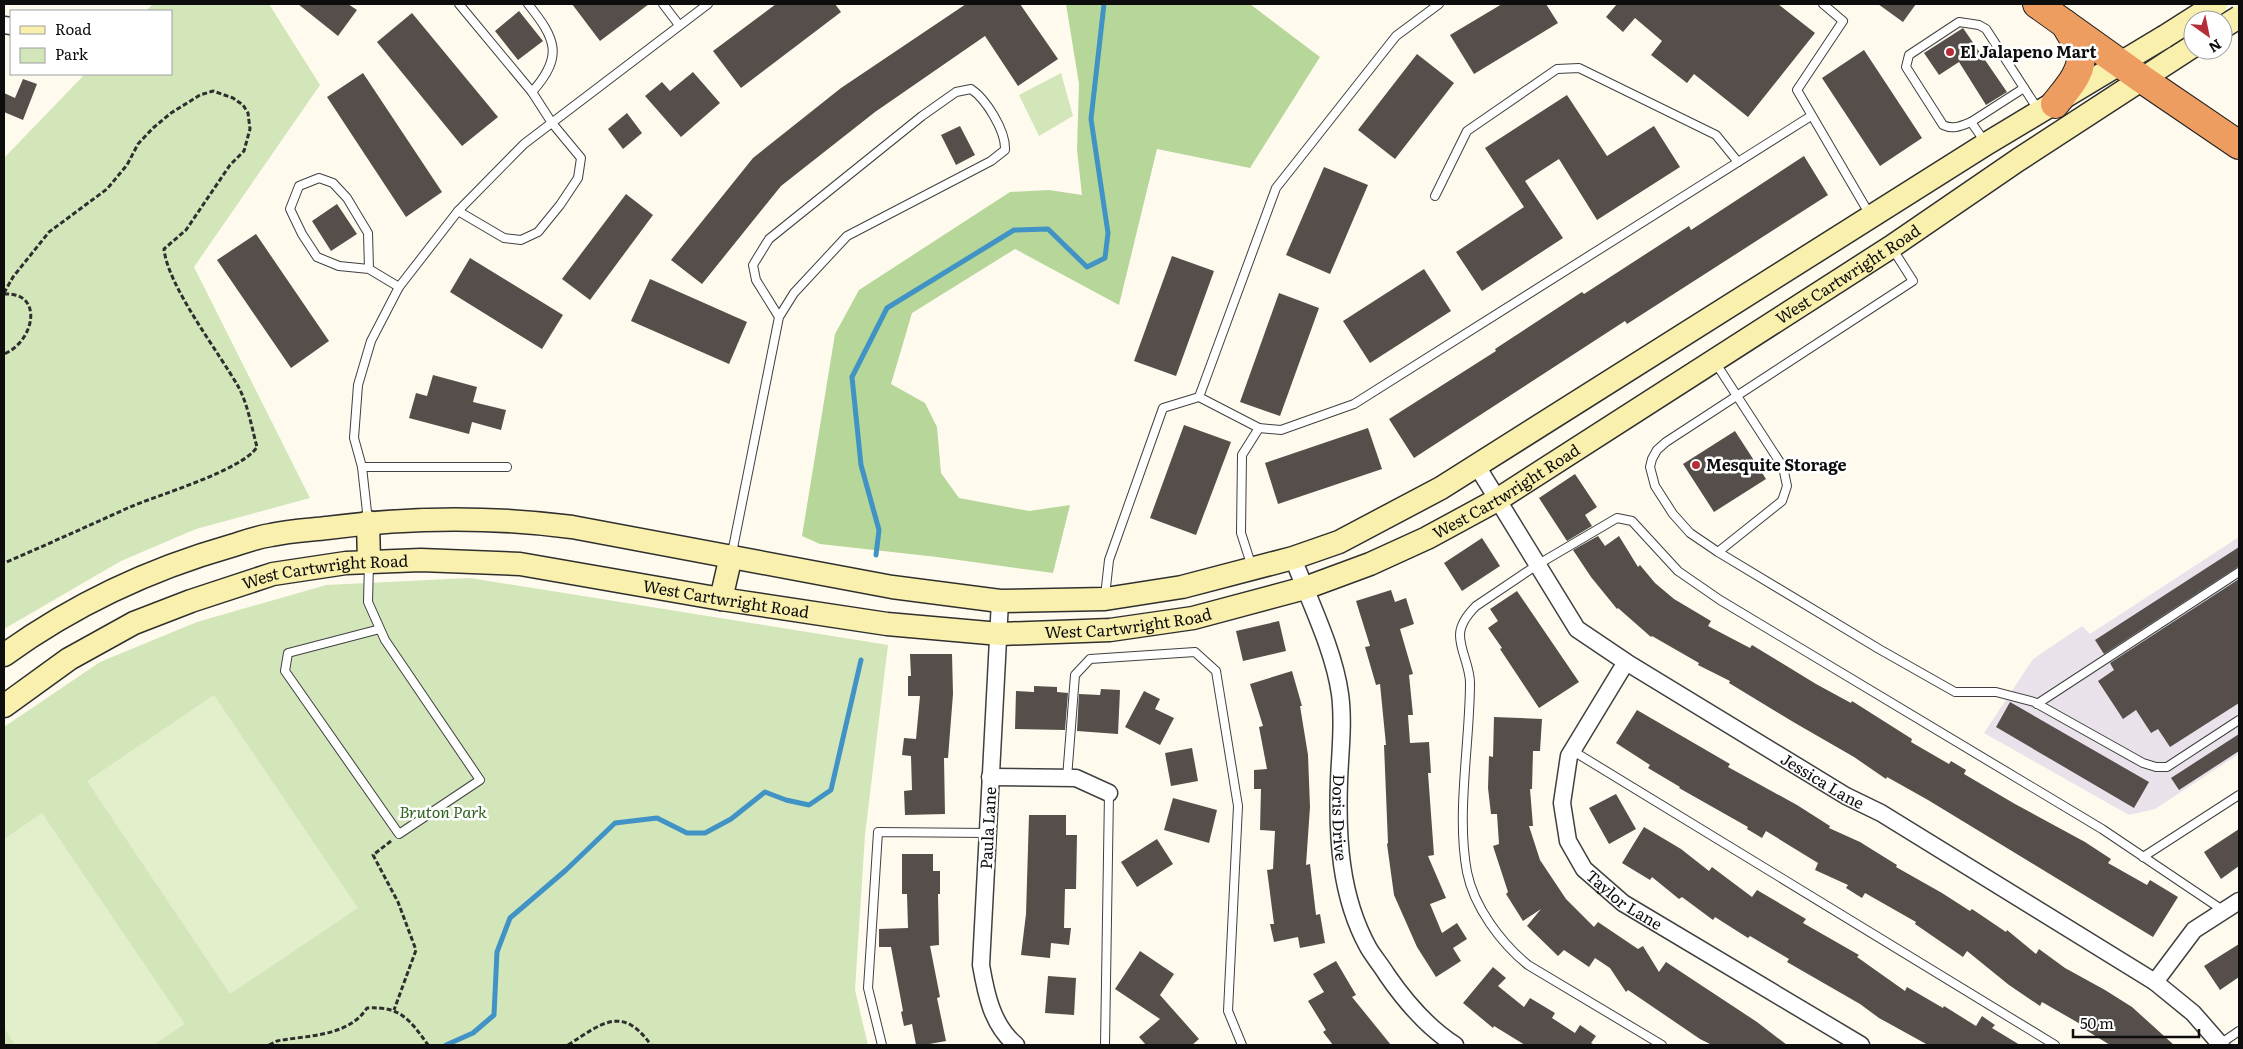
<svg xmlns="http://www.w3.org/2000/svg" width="2243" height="1049" font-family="Literata,serif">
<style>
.industrial{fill:#eae2eb}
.green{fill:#d2e6ba}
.forest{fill:#b6d69a}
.pitch{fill:#e3eecb}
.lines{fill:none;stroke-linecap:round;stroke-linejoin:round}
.stream{stroke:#4193c5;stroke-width:5}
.building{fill:#554e4a}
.service-casing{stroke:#404040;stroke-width:10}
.minor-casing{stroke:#404040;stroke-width:19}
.secondary-casing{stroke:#2f2f2f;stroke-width:25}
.motorway-casing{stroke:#1e1e1e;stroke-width:30}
.path{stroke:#2f2f2f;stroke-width:3;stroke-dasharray:5 2.5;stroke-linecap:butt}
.service{stroke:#fff;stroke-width:8}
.minor{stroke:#fff;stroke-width:16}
.secondary{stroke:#faf0ad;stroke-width:22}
.motorway{stroke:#ec9d5f;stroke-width:28}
.secondary-bridge-casing{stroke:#2f2f2f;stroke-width:25;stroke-linecap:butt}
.secondary-bridge{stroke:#faf0ad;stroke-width:22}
.poi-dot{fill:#b52d36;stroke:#fff;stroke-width:2}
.labels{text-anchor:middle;stroke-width:5;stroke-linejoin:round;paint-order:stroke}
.poi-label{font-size:16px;font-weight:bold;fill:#0d0d0d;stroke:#fff;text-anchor:start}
.street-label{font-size:16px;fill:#0d0d0d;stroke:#fff}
.park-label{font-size:16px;font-style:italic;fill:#306121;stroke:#fff}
</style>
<rect width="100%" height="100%" fill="#fefbee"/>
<path class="industrial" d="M2239 537V754L2155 809 2129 815 1984 733 2033 659 2082 626 2090 634Z"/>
<g class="green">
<path d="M153 4H269L320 85 194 267 310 498 196 529 121 561 4 629V158L85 74H171V11H146Z"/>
<path d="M1061 73 1073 116 1039 136 1019 95Z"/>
<path d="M470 578 888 645 865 835 855 990 868 1045H4V727L100 662 197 622 326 585Z"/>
</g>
<path class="forest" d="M1066 4H1250L1320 57 1250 168 1157 149 1119 305 1015 249 912 313 891 384 925 403 937 427 941 473 959 498 1029 511 1070 505 1053 573 937 557 820 544 802 536 835 334 859 290 1010 192 1049 190 1082 195 1077 150 1079 84Z"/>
<g class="pitch">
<path d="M214 695 358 908 230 994 87 781Z"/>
<path d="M42 813 185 1024 153 1045H15L4 1028V839Z"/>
</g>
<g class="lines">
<g class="stream">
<path d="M876 555 879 530 861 465 852 377 887 308 1014 230 1048 229 1087 267 1105 258 1108 233 1091 119 1104 4"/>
<path d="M446 1045 473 1033 494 1015 497 952 510 918 566 870 615 823 657 818 687 833H705L731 819 765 792 786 800 809 805 831 790 861 660"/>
</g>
</g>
<g class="building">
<path d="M298 4H348L357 10 338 36Z"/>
<path d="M572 4H649L600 41Z"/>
<path d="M776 4H835L841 12 741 88 713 51Z"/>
<path d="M966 4H1020L1058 59 1018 86 985 36 875 112 781 186 702 284 671 260 753 158 841 88Z"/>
<path d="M1502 4H1546L1558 23 1474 74 1450 35Z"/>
<path d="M1617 4H1778L1815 33 1748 117 1694 74 1687 83 1651 55 1662 41 1635 18 1623 32 1606 17Z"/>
<path d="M1878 4H1916L1903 22Z"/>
<path d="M519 11 543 41 518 60 495 31Z"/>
<path d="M412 13 498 117 462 146 377 42Z"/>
<path d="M1963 28 2007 92 1986 105 1959 62 1939 75 1924 53Z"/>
<path d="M1864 50 1922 138 1880 166 1822 78Z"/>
<path d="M1417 54 1454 83 1395 159 1358 130Z"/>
<path d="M693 72 720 103 681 137 645 96 662 82 670 91Z"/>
<path d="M363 73 442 192 406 217 327 97Z"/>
<path d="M23 79 37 84 23 120 4 112V93L15 98Z"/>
<path d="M1567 95 1607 156 1654 126 1680 167 1597 220 1559 159 1525 181 1563 238 1482 291 1456 252 1524 207 1485 148Z"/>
<path d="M627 113 642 133 623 149 608 129Z"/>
<path d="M960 126 975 155 956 165 941 135Z"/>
<path d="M1804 156 1828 195 1627 324 1625 321 1414 458 1389 419 1496 351 1495 349 1582 292 1584 294 1689 226 1691 230Z"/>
<path d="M1324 167 1368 185 1330 274 1286 255Z"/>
<path d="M626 194 653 215 590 300 562 279Z"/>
<path d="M337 204 357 234 331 251 312 221Z"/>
<path d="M256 234 329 341 291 368 217 260Z"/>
<path d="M1172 256 1214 271 1176 376 1134 361Z"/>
<path d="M470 258 563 315 542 349 450 292Z"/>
<path d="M1424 269 1451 311 1370 363 1343 321Z"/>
<path d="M650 279 747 322 729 364 631 321Z"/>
<path d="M1279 293 1319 308 1280 416 1240 402Z"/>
<path d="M433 375 477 387 473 402 506 410 501 430 472 422 469 434 409 418 416 393 427 396Z"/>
<path d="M1184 425 1231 442 1196 535 1150 518Z"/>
<path d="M1368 428 1382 469 1278 504 1265 463Z"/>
<path d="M1735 431 1766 479 1714 512 1683 464Z"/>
<path d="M1575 474 1597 507 1585 515 1592 526 1567 541 1539 498Z"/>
<path d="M1598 536 1605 546 1619 536 1638 567 1640 565 1655 583 1674 599 1711 621 1708 626 1750 648 1752 645 1816 684 1851 703 1852 701 1912 739 1911 742 1949 764 1951 761 1966 770 1964 774 2015 804 2085 842 2111 859 2108 863 2147 885 2150 880 2178 897 2153 937 1928 800 1887 777 1886 779 1854 757 1795 723 1729 683 1730 681 1698 665 1699 663 1652 636 1651 637 1618 608 1617 609 1591 577 1573 550Z"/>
<path d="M1482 538 1500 566 1462 591 1444 563Z"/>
<path d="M2239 547V566L2104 654 2095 640Z"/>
<path d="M2239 579V703L2170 747 2158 729 2151 733 2136 710 2123 719 2098 681 2114 670 2110 663Z"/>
<path d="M1391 590 1395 602 1406 598 1414 624 1400 629 1413 674 1409 675 1413 715H1408L1410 743 1429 742 1431 773H1428L1434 855 1428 856 1446 898 1430 904 1442 933 1457 923 1467 939 1453 948 1461 961 1436 977 1417 947 1394 895 1387 844 1388 843 1384 745H1386L1380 684 1376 685 1365 647 1370 646 1356 601Z"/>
<path d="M1517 591 1579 682 1539 708 1500 649 1502 648 1488 628 1498 621 1490 609Z"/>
<path d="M1279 621 1286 651 1243 661 1236 631Z"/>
<path d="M910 654H952L953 694 948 758H944L945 814 905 815 904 791 912 790 911 756 902 755 904 738 916 739 920 696H908V676H911Z"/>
<path d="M1292 671 1302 706H1300L1308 755 1310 807 1306 865 1310 864 1316 915 1320 914 1325 943 1300 948 1298 937 1274 942 1270 924H1274L1267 870 1273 869 1275 831 1260 830 1261 789H1254V770L1267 769 1259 727 1263 726 1250 684Z"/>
<path d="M1034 686 1057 687V692L1068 693 1065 730 1015 729 1016 691 1034 692Z"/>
<path d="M1101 689 1120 690 1118 734 1077 731 1079 694 1100 695Z"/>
<path d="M1144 691 1160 699 1155 709 1174 718 1160 745 1125 727Z"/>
<path d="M2010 702 2149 782 2134 808 1996 727Z"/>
<path d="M1637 710 1730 764 1728 767 1797 805 1830 826 1829 828 1860 842 1897 865 1896 867 1942 893 1970 911 1972 909 2006 932 2007 930 2036 954 2039 949 2065 968 2105 990 2132 1007 2174 1045H2110L2081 1027 2082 1025 2042 1002 2040 1006 2009 985 1967 951 1963 957 1915 924 1916 922 1865 893 1862 898 1846 888 1848 885 1815 870 1818 863 1766 831 1762 838 1747 829 1748 827 1679 788 1680 787 1648 768 1650 765 1616 743Z"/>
<path d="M1494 717 1542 719 1540 751H1533L1532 789H1530L1533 826H1529L1540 860 1566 899 1594 927 1598 922 1638 949 1643 946 1659 972 1666 962 1757 1022 1787 1045H1712L1700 1039 1628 990 1626 992 1610 968 1595 958 1589 967 1564 950 1558 956 1527 926 1541 909 1523 921 1506 894 1508 892 1493 846 1499 844 1497 814H1491L1488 788 1489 756 1493 757Z"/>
<path d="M2239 734V751L2179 790 2171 778Z"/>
<path d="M1192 748 1198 781 1171 786 1165 753Z"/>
<path d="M1616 794 1636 829 1609 844 1589 808Z"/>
<path d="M1173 798 1217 810 1209 843 1164 830Z"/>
<path d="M1029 815H1066V835H1077L1076 889H1065L1064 928H1071L1069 945 1051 943 1050 958 1021 955 1026 914Z"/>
<path d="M1644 827 1681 849 1709 871 1712 867 1752 897 1757 890 1806 919 1803 923 1859 955 1857 957 1905 991 1907 987 1943 1008 1944 1006 1976 1026 1982 1016 1995 1025 1992 1028 2020 1045H1928L1879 1018 1860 1004 1787 962 1789 959 1750 936 1748 938 1715 917 1713 920 1682 897 1679 899 1652 877 1650 880 1622 863Z"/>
<path d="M2239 829V866L2221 879 2204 852Z"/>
<path d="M1157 839 1173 864 1137 887 1121 862Z"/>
<path d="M902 854H933V871H940V894H938L939 945 930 946 940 997 937 998 946 1041 924 1045H916L912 1024 904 1026 901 1012 903 1011 891 947H879V929L908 928 907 894H902Z"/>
<path d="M2239 944V977L2220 990 2204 966Z"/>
<path d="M1140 951 1174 974 1160 995 1199 1039 1192 1045H1146L1139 1037 1160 1019 1115 989Z"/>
<path d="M1336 961 1356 995 1352 997 1391 1045H1333L1323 1032 1326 1030 1308 1001 1324 992 1313 974Z"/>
<path d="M1493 967 1506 978 1498 986 1524 1007 1530 998 1555 1013 1552 1018 1575 1033 1580 1025 1596 1036 1591 1043 1595 1045H1525L1494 1026 1493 1028 1463 1003Z"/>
<path d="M1048 976 1076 978 1074 1015 1045 1013Z"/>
</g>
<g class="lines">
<defs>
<g id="service">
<path d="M528 4C556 39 564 56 532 92"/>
<path d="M663 4 679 25"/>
<path d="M1823 4 1843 21 1797 90 1870 215"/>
<path d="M1971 122 2024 88"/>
<path d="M1985 142 1971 122C1961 126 1953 130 1943 125L1906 67 1909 55 1959 22 1979 25 1986 29 2039 111"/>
<path d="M1435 196 1467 131 1557 69 1579 68 1716 135 1738 162"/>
<path d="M458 211 504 238 521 240 538 232 560 205 578 178 581 158 552 123 532 92 459 4"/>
<path d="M1892 248 1913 281 1666 442 1657 450 1652 459 1650 467 1655 486 1673 514 1690 533 1718 552 1879 649 1955 692H1996L2034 702 2143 763 2156 767H2167L2239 720"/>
<path d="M369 269 368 233 347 198 333 183 319 178 299 186 290 209 302 234 317 257 339 266 369 269 399 287"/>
<path d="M1715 362 1783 467 1787 486 1782 501 1718 552"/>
<path d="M1199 397 1259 428 1242 455 1241 533 1252 567"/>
<path d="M1259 428 1281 430 1354 404 1811 116"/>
<path d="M362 467H507"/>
<path d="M368 521 362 467 354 438 358 385 371 341 399 287 458 211 524 144 708 4"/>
<path d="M732 553 779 317 794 293 847 236 991 161 1005 150C1006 131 986 99 971 89L956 92 922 116 769 239 753 265 756 280 779 317"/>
<path d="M369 563 368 602 385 640 480 780 399 834 285 671 288 653 380 629"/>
<path d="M1105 596 1109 560 1163 408 1199 397 1276 188 1396 36 1439 4"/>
<path d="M2037 704 2239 572"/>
<path d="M1573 751 2055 1045"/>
<path d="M1067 778 1075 675 1090 659 1195 652 1216 671 1238 806 1228 1011 1242 1045"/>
<path d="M2143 857 2239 795"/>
<path d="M2220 1044 2239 1031"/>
<path d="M882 1045 868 988 878 832 988 833"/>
<path d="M1105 1045 1109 793"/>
<path d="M1662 1045 1528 965C1501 943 1474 907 1467 872 1456 814 1470 742 1470 683 1470 666 1460 651 1460 635 1460 623 1469 613 1476 606L1537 565 1617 518 1632 521 1678 571 1720 600 2102 829 2224 911"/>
</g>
<g id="minor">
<path d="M4 25 11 26"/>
<path id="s1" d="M1477 466 1577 629 1626 662 1846 796 1881 813 2155 982 2193 1013 2221 1045"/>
<path id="s2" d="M1293 558C1309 600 1334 650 1340 694 1344 723 1340 752 1339 781 1337 837 1340 896 1368 947 1373 956 1381 965 1387 975 1405 1001 1428 1028 1455 1045"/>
<path d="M1000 601 981 965C986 994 992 1025 1016 1045"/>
<path id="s3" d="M1626 662 1569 756 1562 803 1568 841 1584 869 1623 903 1861 1045"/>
<path d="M990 777 1076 778 1109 793"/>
<path d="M2155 982 2194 930 2239 901"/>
</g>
<g id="secondary">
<path d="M368 522 369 562"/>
<path d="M721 599 731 556"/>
<path d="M4 655C72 606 150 569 231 546 244 542 257 537 271 535 289 531 309 530 327 528 411 517 488 516 572 527L892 587 1000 601 1105 599 1182 587 1293 558 1339 542 1441 488 1986 144 2164 37"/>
<path id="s4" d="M4 706 69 659 134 623 191 601 273 574 346 563 421 560 520 564 721 599 887 624 1000 634 1110 630 1193 618 1305 588 1370 564 1427 538 1497 500 1891 247 2018 160 2193 46"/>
</g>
<g id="motorway">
<path d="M2037 4 2142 79 2239 145"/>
<path d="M2055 104C2065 91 2085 71 2080 52 2077 43 2070 33 2065 24"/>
</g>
</defs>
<use href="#service" class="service-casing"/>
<use href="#minor" class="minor-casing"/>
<use href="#secondary" class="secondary-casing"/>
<use href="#motorway" class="motorway-casing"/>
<g class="path">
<path d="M4 293 13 277 49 232 107 189 127 165 138 144 153 128 171 113 200 95 213 91 233 98 243 105 248 113 250 129 244 151 230 165 186 230 164 249C168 287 219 352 239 388 248 405 252 429 257 447 243 470 158 495 130 507 88 526 46 545 4 563"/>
<path d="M4 294C45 292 34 342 4 354"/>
<path d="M391 841 373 855 398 902 416 950 394 1010"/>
<path d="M269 1045 277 1041C308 1035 348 1037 367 1008 401 1006 410 1020 428 1045"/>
<path d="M568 1045C601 1024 622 1004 651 1045"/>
</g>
<use href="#service" class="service"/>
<use href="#minor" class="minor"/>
<use href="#secondary" class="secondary"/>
<use href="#motorway" class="motorway"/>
<defs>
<g id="secondary-bridge">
<path d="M2223 27 2239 17"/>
<path d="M2164 37 2216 4"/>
</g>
</defs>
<use href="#secondary-bridge" class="secondary-bridge-casing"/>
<use href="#secondary-bridge" class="secondary-bridge"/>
</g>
<g class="poi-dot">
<circle cx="1950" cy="52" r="5"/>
<circle cx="1696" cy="465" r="5"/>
</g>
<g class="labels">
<g class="poi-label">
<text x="1960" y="58">El Jalapeno Mart</text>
<text x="1706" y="471">Mesquite Storage</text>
</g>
<g class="street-label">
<text dy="6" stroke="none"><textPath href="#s4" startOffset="1974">West Cartwright Road</textPath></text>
<text dy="6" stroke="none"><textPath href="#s4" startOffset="1569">West Cartwright Road</textPath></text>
<text dy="6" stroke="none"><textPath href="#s4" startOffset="354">West Cartwright Road</textPath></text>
<text dy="6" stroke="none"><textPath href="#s4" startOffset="759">West Cartwright Road</textPath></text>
<text dy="6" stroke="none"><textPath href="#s4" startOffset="1164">West Cartwright Road</textPath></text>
<text dy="6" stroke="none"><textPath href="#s1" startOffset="480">Jessica Lane</textPath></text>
<text dy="6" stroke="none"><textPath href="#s2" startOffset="268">Doris Drive</textPath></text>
<text transform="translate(988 828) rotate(-87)" y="6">Paula Lane</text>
<text dy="6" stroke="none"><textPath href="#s3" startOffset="279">Taylor Lane</textPath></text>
</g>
<g class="park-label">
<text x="443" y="818">Bruton Park</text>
</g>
</g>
<rect width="2243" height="1049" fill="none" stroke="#0d0d0d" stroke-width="10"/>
<rect x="10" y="10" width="162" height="65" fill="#ffffff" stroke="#9e9e9e"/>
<rect x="20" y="26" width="25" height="8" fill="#faf0ad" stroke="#9e9e9e"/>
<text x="55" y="35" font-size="15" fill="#0d0d0d">Road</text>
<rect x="20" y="48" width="25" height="15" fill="#d2e6ba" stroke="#9e9e9e"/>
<text x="55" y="60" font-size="15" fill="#0d0d0d">Park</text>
<g transform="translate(2208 35) rotate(147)"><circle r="24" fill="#ffffff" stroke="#9e9e9e"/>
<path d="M0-4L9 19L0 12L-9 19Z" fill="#b52d36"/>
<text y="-8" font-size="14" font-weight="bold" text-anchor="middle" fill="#0d0d0d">N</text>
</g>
<path d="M2073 1029v8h126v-8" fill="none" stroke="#0d0d0d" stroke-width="2.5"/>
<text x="2080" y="1029" font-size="15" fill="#0d0d0d" stroke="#ffffff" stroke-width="4" paint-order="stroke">50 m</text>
</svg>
